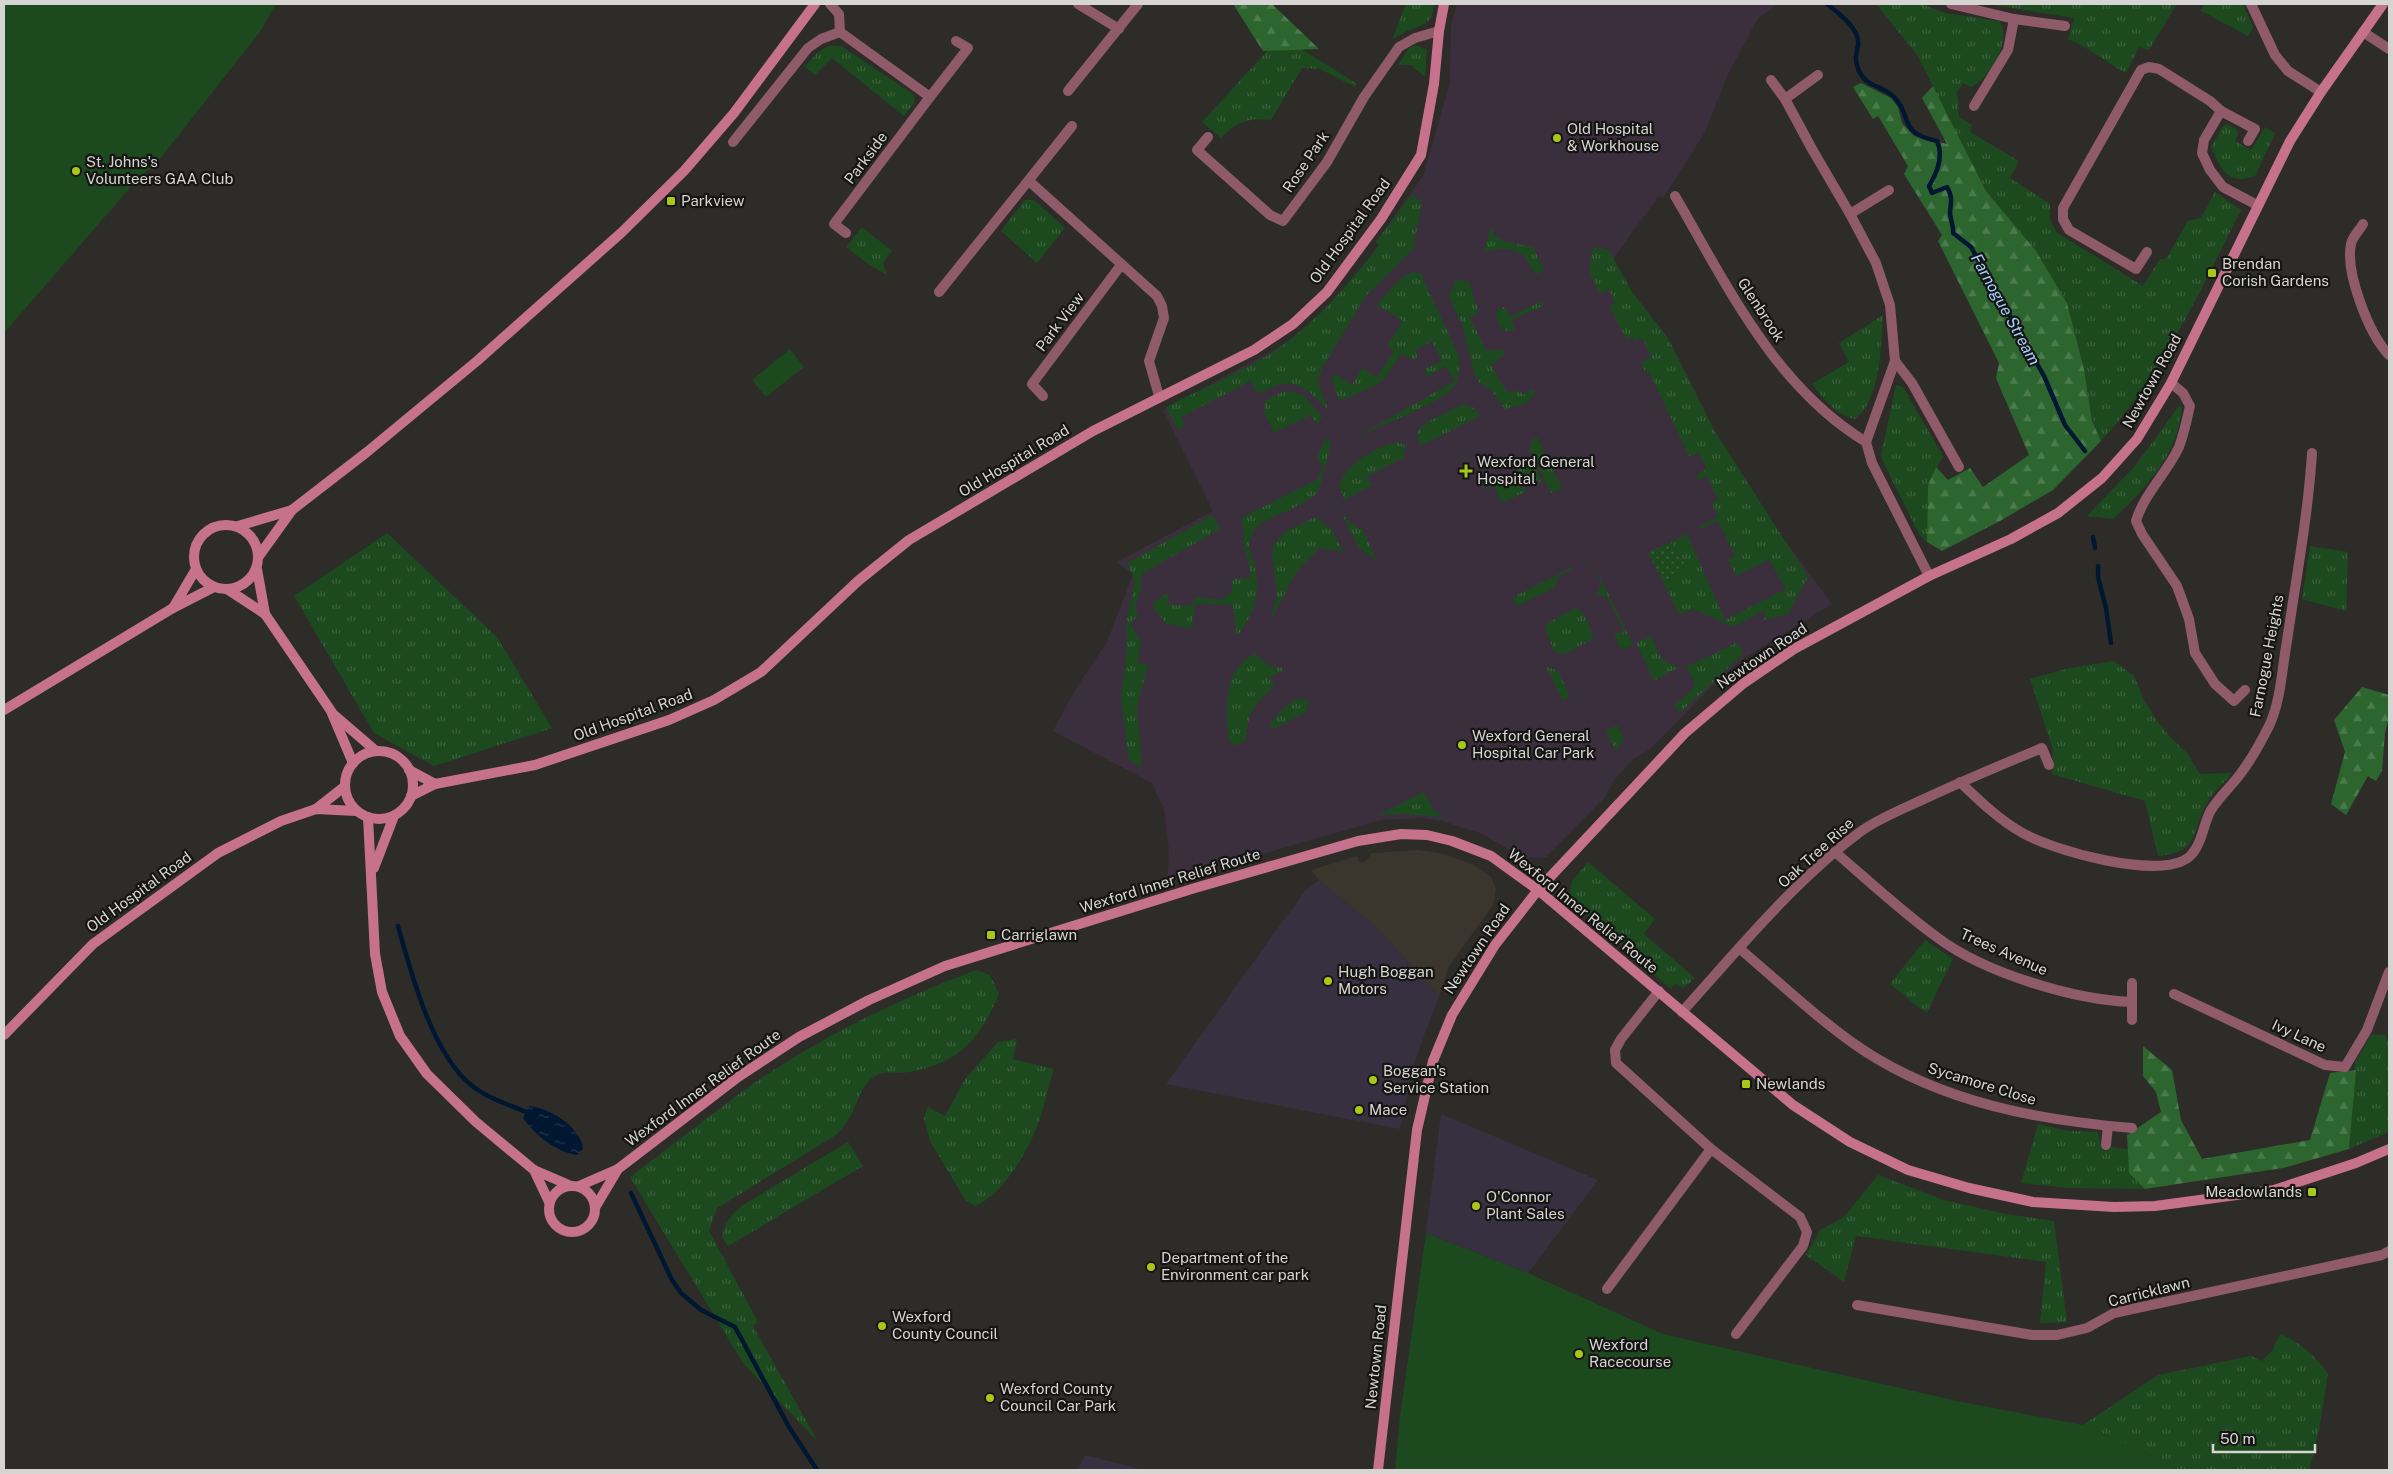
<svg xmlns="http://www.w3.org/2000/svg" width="2393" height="1474" font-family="'Public Sans',sans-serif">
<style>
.commercial{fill:#373041}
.built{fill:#3b362d}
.medical{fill:#3b2f3e}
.grass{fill:url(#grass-tufts)}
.forest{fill:url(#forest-firs)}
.park{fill:#1c491e}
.garden{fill:url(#garden-dots)}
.water{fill:url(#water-ripples)}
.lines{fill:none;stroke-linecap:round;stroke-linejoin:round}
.stream{stroke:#001732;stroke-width:4.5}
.street{stroke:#8f5a6a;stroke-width:10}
.secondary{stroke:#c6728c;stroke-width:10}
.poi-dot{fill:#aac718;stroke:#151513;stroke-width:2}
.labels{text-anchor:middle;stroke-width:4.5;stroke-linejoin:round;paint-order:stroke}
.poi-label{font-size:15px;fill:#d7d5d3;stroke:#151513;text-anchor:start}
.street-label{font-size:15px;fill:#d7d5d3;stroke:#151513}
.water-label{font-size:16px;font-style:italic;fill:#a5cefd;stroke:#151513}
</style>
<defs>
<pattern id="grass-tufts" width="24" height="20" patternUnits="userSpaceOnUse" patternTransform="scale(1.25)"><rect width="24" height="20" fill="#1c491e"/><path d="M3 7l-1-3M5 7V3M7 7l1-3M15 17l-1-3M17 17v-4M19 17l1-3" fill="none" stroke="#3c623e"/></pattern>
<pattern id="forest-firs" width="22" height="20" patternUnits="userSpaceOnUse" patternTransform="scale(1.25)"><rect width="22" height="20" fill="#2d652f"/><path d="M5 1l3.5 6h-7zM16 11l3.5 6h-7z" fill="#4b7a4c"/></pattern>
<pattern id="garden-dots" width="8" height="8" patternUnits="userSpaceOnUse" patternTransform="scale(1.25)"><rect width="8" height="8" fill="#1c491e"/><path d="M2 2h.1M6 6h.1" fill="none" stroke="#3c623e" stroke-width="1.8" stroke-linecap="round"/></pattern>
<pattern id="water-ripples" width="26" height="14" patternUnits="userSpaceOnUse" patternTransform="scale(1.25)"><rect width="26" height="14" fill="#001732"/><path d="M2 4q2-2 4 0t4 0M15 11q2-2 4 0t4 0" fill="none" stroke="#24384f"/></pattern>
</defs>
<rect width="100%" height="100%" fill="#2e2c28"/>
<g class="commercial">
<path d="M1319 880 1377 928 1439 996 1413 1066 1400 1129 1166 1084 1304 892Z"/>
<path d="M1441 1114 1598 1180 1528 1273 1426 1233Z"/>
<path d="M1085 1455 1144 1470H1078Z"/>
</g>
<path class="built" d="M1418 850 1444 854 1474 865 1491 877 1496 889 1493 905 1449 966 1439 996 1377 928 1319 880 1311 870 1357 856 1359 862 1366 861 1372 853Z"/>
<path class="medical" d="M1457 4H1776L1757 20 1727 76 1705 132 1663 198 1658 197 1613 259 1632 292 1668 338 1714 430 1769 519 1832 604 1744 658 1720 678 1649 750 1634 758 1615 779 1604 798 1546 857 1524 858 1480 833 1442 821 1423 818 1381 820 1245 859 1167 879 1169 851 1164 809 1152 783 1053 731 1075 690 1107 642 1133 574 1117 562 1213 511 1163 410 1286 343 1322 312 1356 275 1379 245 1376 242 1423 176 1450 83 1451 25Z"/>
<g class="grass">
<path d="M1406 4H1434C1433 8 1433 15 1430 19 1425 27 1403 30 1392 40Z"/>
<path d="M1876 4H1922L1945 13 1999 21C2014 38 1989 80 1971 87L1963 83 1956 94 1958 98 1959 117 1972 125 1970 132 2019 161 2010 178 2050 204V219L2056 232 2143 286 2160 259H2166L2188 221 2201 218 2215 192 2241 210C2200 291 2163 374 2101 441L2092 421 2084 369 2067 303 2036 251 1986 191 1918 56Z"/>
<path d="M1987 4H2177L2149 50 2139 47 2126 73C2105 62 2089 47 2068 39L2074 18Z"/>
<path d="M2206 4H2243L2253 27 2248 36 2200 10Z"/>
<path d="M1281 36 1357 84 1355 87 1320 69 1302 68 1271 120C1248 117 1236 122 1221 138L1202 122Z"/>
<path d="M1416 45 1427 50 1425 77 1411 65H1398L1409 48Z"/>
<path d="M829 46H841L913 94 915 102 904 116 832 58 815 75 805 67 817 53Z"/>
<path d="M2227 124 2237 129 2238 134 2235 141 2251 150 2265 127 2275 133 2255 176C2226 186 2222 169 2211 147L2223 126Z"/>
<path d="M1412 194 1422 203 1413 249 1365 297 1321 370 1318 382 1328 409C1304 387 1293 374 1261 393L1256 391 1251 381 1181 417 1185 426 1178 430 1166 407C1203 388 1255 367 1287 342 1323 315 1352 280 1379 245L1376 242Z"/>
<path d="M1025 200H1034L1065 228 1037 263 1001 231Z"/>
<path d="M862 227 892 251 883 263 887 275 867 263 846 247Z"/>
<path d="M1490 229H1493V235L1506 242 1533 247 1544 270 1537 274 1534 273C1532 269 1530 263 1526 259 1517 246 1497 248 1484 252Z"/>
<path d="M1593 247 1609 250 1632 292 1668 338 1714 430 1808 577 1788 614 1764 620 1766 610 1733 627 1693 609 1679 615 1663 582 1680 572 1683 558 1676 555 1671 542 1687 534 1725 620 1786 589 1769 560 1736 576 1728 559 1735 556 1718 521 1701 529 1699 526 1718 517 1711 502 1718 500 1707 476 1698 480 1696 475 1707 469 1699 453 1689 456 1649 372 1646 374 1641 362 1652 356 1642 338 1635 341 1632 337 1627 340 1609 306 1615 302 1609 289 1599 293 1589 271Z"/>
<path d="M1414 272 1421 274 1459 356C1460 365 1460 381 1452 389 1435 405 1380 426 1356 437L1455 381 1445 366 1427 377 1425 369 1442 361 1432 341 1415 350 1418 357 1414 359 1401 354 1385 378 1374 386 1342 400 1338 398 1332 379 1335 374 1352 385 1362 368 1377 377 1394 351 1387 346 1403 321 1377 305C1387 294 1399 275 1414 272Z"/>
<path d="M1455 280 1468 281 1479 312 1470 318 1486 350H1503V355L1491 366 1507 392 1520 391 1523 395 1533 389 1535 392 1527 403 1505 409 1492 391 1479 382 1475 375 1463 327 1449 297Z"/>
<path d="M1541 301 1543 306 1511 320 1515 330 1506 331 1501 328 1496 316 1498 309 1504 307 1510 317Z"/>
<path d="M1883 315C1881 345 1881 400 1855 419 1835 415 1825 400 1812 384L1849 362 1839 343Z"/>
<path d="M1896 385 1903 387 1943 456 1928 486 1927 542 1919 534 1882 460 1881 455Z"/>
<path d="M1290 391 1304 396 1322 417 1317 424 1311 415 1274 433 1265 414 1264 402 1282 392Z"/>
<path d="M1463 404 1474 408 1480 416 1420 446 1417 433 1419 429 1427 422Z"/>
<path d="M2179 406 2182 407C2178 455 2146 488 2113 519L2087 516 2134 467Z"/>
<path d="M1537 437 1562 488 1551 493 1529 446 1532 444 1531 440Z"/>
<path d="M1325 439 1330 440 1331 444C1328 455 1322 488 1315 495 1302 508 1260 518 1253 532 1245 549 1253 555 1256 572 1260 598 1252 617 1237 636L1233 605 1196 603 1191 629 1166 623 1153 608 1154 602 1169 592 1167 605 1191 606 1195 597 1221 600 1231 593 1233 579 1250 578C1251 569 1249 563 1246 554 1242 544 1246 531 1241 518L1318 479 1323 467 1317 457Z"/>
<path d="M1397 442 1405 445 1404 458 1367 476 1372 485 1344 500 1339 485C1350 460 1372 450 1397 442Z"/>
<path d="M1531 457 1544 485 1533 477 1518 471 1517 464Z"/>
<path d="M1492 475 1518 484 1527 491 1502 503 1493 485 1485 489 1483 486Z"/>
<path d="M1213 515 1220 529 1143 573 1140 583 1142 587 1135 606 1138 616 1130 623 1141 642 1138 662 1148 665 1137 708 1142 768 1129 760 1121 699 1127 650V620L1135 580 1127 563Z"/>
<path d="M1345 515 1350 524 1354 523 1358 529 1362 528 1377 561 1358 547 1343 516Z"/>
<path d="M1314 518 1321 519 1327 527 1330 526 1344 554 1334 548 1331 551 1321 548 1318 549 1295 574 1270 622 1277 596 1272 553 1274 544 1284 532Z"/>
<path d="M387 533 497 637 552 728 434 766 374 733 294 596Z"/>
<path d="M2310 546 2348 552 2346 611 2302 599Z"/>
<path d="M1571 568 1572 570 1559 576 1554 588 1517 606 1513 597Z"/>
<path d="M1598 573 1633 645 1621 650 1614 632 1625 633 1607 597 1597 594 1602 583 1597 574Z"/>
<path d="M1576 608C1584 610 1593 630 1593 639L1564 654H1558L1553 649 1545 627 1548 623Z"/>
<path d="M1651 636 1661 658 1677 668 1654 681 1636 643Z"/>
<path d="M1736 643 1741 647 1742 655 1682 711H1678L1674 705 1685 697 1694 686 1693 679 1686 667Z"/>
<path d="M1255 653C1262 660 1270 669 1281 667L1283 671 1270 677 1274 686C1253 707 1248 710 1246 740L1236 746 1229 741C1225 709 1222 671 1255 653Z"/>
<path d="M2114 661 2134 676 2143 698 2155 718 2170 737 2187 753 2200 774 2233 773C2225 782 2215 790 2209 800 2190 830 2202 852 2158 856L2145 801 2052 774 2053 750 2030 679 2069 668Z"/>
<path d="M1546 666 1558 671 1569 694 1567 699H1562Z"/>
<path d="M1300 698 1308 701 1310 705 1306 706 1307 712 1275 728H1272L1270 724C1278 714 1288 702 1300 698Z"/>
<path d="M1617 725 1624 739 1616 751 1606 731Z"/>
<path d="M1424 792 1434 810 1444 817 1404 814 1378 815Z"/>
<path d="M1588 862 1655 919 1644 934 1695 978 1683 988 1675 984 1671 989 1568 899 1572 881Z"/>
<path d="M1925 940 1953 959 1927 1012 1921 1009 1890 984Z"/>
<path d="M976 970 990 975 999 994C980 1039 960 1063 909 1072 900 1074 887 1071 879 1074 859 1083 859 1104 848 1120 845 1126 840 1130 836 1135L717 1208 709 1231 758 1322 753 1326 818 1442 743 1363 630 1177C673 1145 716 1110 760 1079 827 1034 901 998 976 970Z"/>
<path d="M2372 1034 2385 1035 2389 1044V1132L2349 1149 2355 1062Z"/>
<path d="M1017 1039 1013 1059 1054 1069C1047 1090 1043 1115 1033 1136 1023 1159 999 1197 975 1206L966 1201 930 1141 924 1118 928 1107 945 1116 965 1079 998 1042Z"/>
<path d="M2038 1124 2068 1131 2098 1132 2101 1146 2128 1149 2129 1173 2145 1189 2068 1188 2021 1183Z"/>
<path d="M848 1142 863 1166 728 1246 722 1237C725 1222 731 1215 743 1205Z"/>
<path d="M1878 1175 1944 1200 2006 1214 2054 1221 2067 1322 2040 1323 2046 1262 1856 1236 1844 1282 1806 1255 1820 1230 1844 1217Z"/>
<path d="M2280 1334C2297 1340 2319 1359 2328 1374L2319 1430 2309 1470H2178L2155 1457 2083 1425 2158 1375 2251 1356 2262 1361 2272 1351Z"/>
</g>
<g class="forest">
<path d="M1233 4H1272L1319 49 1263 51Z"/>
<path d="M1861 83 1891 98 1898 107 1902 123 1914 136 1947 144 1922 98 1933 86 1986 191 2036 251 2067 303 2084 369 2092 421 2101 441 2053 490 2000 521 1942 551 1927 542 1928 486 1936 467 1948 480 1970 468 1983 487 2029 455 1996 378 1999 363 1938 241 1942 235 1904 174 1908 166 1878 116 1873 119 1853 87Z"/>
<path d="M2362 687 2389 695V717L2385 733 2382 771 2376 781 2368 776 2346 815 2331 804 2345 752 2334 720Z"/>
<path d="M2143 1046 2172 1070 2181 1120 2202 1159 2310 1140 2330 1073 2356 1070 2349 1149 2283 1168 2145 1189 2129 1173 2127 1135 2161 1112 2156 1092 2143 1076Z"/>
</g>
<g class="park">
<path d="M4 4H276L260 32 159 160 135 182 4 333Z"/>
<path d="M790 349 804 367 766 397 752 380Z"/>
<path d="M1426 1233 1528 1273 1663 1334 1957 1401 2083 1425 2155 1457 2178 1470H1395L1400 1416Z"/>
</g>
<path class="garden" d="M1671 542 1676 555 1686 561C1684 573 1672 576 1663 582L1648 553Z"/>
<path class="water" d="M529 1106C550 1108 581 1127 583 1149L577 1155C556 1152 535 1135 523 1118Z"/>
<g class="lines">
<g class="stream">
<path d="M1827 4C1838 13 1860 28 1858 45 1856 56 1854 60 1859 71 1867 88 1883 85 1895 98 1913 118 1898 133 1937 141 1944 156 1937 173 1929 186L1932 193 1947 187C1953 197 1951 202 1950 212 1950 219 1954 226 1953 233L1971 247 2044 376 2065 425 2085 451"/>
<path d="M2093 537 2095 548"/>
<path d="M2098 566V577L2106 608 2111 643"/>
<path d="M398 926C411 973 432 1053 471 1085 487 1098 507 1104 526 1112"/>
<path d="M631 1193 672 1280 681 1293 701 1310 735 1327 789 1427 817 1470"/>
</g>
<g class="street">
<path d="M830 4 839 14 840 32 930 97 834 224 846 233"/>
<path d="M1078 4 1119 29"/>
<path d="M1951 4 2014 19 2065 26"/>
<path d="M2251 4 2275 55 2288 71 2321 92"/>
<path d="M2363 32 2389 49"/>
<path d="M1771 80 1785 99 1812 149 1850 214 1876 263 1890 305 1895 361 1866 442"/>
<path d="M1068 91 1138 4"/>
<path d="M930 97 968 48 956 41"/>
<path d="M1785 99 1818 75"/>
<path d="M1974 106 2008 50 2014 19"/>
<path d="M2221 111 2255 129 2248 141"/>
<path d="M1208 137 1197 150 1270 215 1283 221 1327 162 1364 97 1399 47 1415 38 1439 31"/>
<path d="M733 142 808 48 821 39 840 32"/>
<path d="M1029 181 1157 296 1162 306 1164 318 1149 361 1159 396"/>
<path d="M1675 196C1727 285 1774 386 1866 442L1872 463 1929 576"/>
<path d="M1850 214 1889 190"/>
<path d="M2363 224C2360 230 2352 237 2351 244 2345 273 2369 334 2389 355"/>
<path d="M2147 252 2136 269 2069 230 2063 219V208L2141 70 2149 67 2159 69 2210 101 2221 111 2204 140 2202 153 2210 170 2223 187 2257 205"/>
<path d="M939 292 1072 126"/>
<path d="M1895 361 1912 383 1959 467"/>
<path d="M2171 383 2183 393 2190 406C2187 419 2184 434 2179 447 2167 473 2144 494 2136 521L2142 534 2177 586 2189 619 2195 653 2215 684 2234 701 2245 690"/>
<path d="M1043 396 1032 384 1121 265"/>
<path d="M1960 782C1979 800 1998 819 2021 832 2050 850 2160 881 2189 857 2202 846 2203 824 2211 810 2218 799 2225 792 2233 783 2248 766 2259 746 2269 726 2281 701 2282 668 2287 641 2296 579 2308 516 2312 453"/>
<path d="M1835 852C1869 881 1902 912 1938 938 1985 973 2074 1000 2132 1002"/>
<path d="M1740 949C1779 982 1820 1021 1863 1050 1944 1103 2038 1120 2132 1128"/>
<path d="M1659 991 1621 1039 1615 1050 1616 1063 1711 1149 1800 1217 1807 1232 1803 1246 1736 1334"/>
<path d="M2174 994 2325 1065 2345 1067 2367 1030 2389 972"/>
<path d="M1682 1012C1737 951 1794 881 1860 832 1879 818 1903 809 1924 799 1963 781 2003 764 2042 748L2049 765"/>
<path d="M2132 1020V983"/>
<path d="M2106 1145 2108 1126"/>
<path d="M1607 1289 1711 1149"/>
<path d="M1857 1305 2032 1335H2057L2087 1328 2114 1313 2382 1255 2389 1251"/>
</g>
<g class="secondary">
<circle cx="226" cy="557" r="32"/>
<path d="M238 526 292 510"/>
<path d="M259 556 292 510 367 452 477 361 621 233 684 171 734 113 815 4"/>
<path d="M257 569 265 614"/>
<path d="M227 589 265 614 331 711 353 763"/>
<path d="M173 608 196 569"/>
<path d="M4 710 173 608 214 587"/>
<path d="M333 714 376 751"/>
<circle cx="379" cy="785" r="34"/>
<path d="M409 770 435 784"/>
<path d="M411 796 435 784 535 765 669 720 714 700 761 672 858 581 909 540 1093 431 1254 350 1293 324 1327 292 1381 219 1421 155 1434 84 1439 31 1444 4"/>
<path d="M316 809 344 787"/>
<path d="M368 817 375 954 382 992 400 1036 427 1074 476 1122 534 1170 569 1185"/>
<path d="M374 868 394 816"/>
<path d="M4 1035 93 944 218 853 281 821 316 809 356 811"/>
<path d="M534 1170 549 1202"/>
<circle cx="572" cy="1209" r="23"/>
<path d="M579 1186 618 1169 738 1077 799 1037 869 1000 945 966 1195 888 1358 841 1401 834 1427 835 1452 841 1491 856 1538 890 1793 1105 1850 1142 1908 1170 1969 1188 2033 1202 2114 1207 2155 1206 2274 1190 2356 1163 2389 1149"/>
<path d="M596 1206 618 1169"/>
<path d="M1378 1470 1417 1130 1433 1061 1452 1015 1495 945 1538 890 1685 733 1744 683 1794 649 1929 576 2011 539 2058 513 2102 478 2137 439 2171 383 2290 141 2321 92 2383 4"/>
</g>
</g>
<g class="poi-dot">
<circle cx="1557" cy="138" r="5"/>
<circle cx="76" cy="171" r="5"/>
<rect x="666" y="196" width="10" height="10" rx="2.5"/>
<rect x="2207" y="268" width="10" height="10" rx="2.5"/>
<path d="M1463.5 463.5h5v5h5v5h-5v5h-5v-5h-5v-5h5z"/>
<circle cx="1462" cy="745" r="5"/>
<rect x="986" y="930" width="10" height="10" rx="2.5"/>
<circle cx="1328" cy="981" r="5"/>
<circle cx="1373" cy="1080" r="5"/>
<rect x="1741" y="1079" width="10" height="10" rx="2.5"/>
<circle cx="1359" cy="1110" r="5"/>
<rect x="2307" y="1187" width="10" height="10" rx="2.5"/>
<circle cx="1476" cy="1206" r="5"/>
<circle cx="1151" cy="1267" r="5"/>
<circle cx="882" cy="1326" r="5"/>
<circle cx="1579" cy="1354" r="5"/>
<circle cx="990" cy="1398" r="5"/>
</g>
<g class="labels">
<g class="poi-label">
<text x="1567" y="134">Old Hospital<tspan x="1567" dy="17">&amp; Workhouse</tspan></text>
<text x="86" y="167">St. Johns's<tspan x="86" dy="17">Volunteers GAA Club</tspan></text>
<text x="681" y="206">Parkview</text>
<text x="2222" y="269">Brendan<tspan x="2222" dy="17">Corish Gardens</tspan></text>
<text x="1477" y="467">Wexford General<tspan x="1477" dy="17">Hospital</tspan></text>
<text x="1472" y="741">Wexford General<tspan x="1472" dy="17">Hospital Car Park</tspan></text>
<text x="1001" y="940">Carriglawn</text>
<text x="1338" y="977">Hugh Boggan<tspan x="1338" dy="17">Motors</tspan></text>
<text x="1383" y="1076">Boggan's<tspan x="1383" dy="17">Service Station</tspan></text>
<text x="1756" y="1089">Newlands</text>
<text x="1369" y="1115">Mace</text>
<text x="2302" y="1197" text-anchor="end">Meadowlands</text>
<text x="1486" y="1202">O'Connor<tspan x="1486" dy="17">Plant Sales</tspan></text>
<text x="1161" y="1263">Department of the<tspan x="1161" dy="17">Environment car park</tspan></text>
<text x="892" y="1322">Wexford<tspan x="892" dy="17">County Council</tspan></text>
<text x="1589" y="1350">Wexford<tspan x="1589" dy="17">Racecourse</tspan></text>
<text x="1000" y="1394">Wexford County<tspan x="1000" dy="17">Council Car Park</tspan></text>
</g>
<g class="street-label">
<text transform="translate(866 158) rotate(-53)" y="5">Parkside</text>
<text transform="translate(1306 162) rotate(-56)" y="5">Rose Park</text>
<text transform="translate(1350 231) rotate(-54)" y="5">Old Hospital Road</text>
<text transform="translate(1761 310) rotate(57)" y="5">Glenbrook</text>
<text transform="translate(1060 322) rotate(-53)" y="5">Park View</text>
<text transform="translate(2152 381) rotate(-61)" y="5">Newtown Road</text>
<text transform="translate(1014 461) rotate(-31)" y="5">Old Hospital Road</text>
<text transform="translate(1762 656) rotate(-34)" y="5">Newtown Road</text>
<text transform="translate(2267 656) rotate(-79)" y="5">Farnogue Heights</text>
<text transform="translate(633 715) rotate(-20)" y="5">Old Hospital Road</text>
<text transform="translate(1816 853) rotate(-42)" y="5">Oak Tree Rise</text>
<text transform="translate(1170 881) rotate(-17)" y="5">Wexford Inner Relief Route</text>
<text transform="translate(139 892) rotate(-36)" y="5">Old Hospital Road</text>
<text transform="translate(1583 911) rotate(39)" y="5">Wexford Inner Relief Route</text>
<text transform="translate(1477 949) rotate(-56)" y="5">Newtown Road</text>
<text transform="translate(2004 952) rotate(24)" y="5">Trees Avenue</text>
<text transform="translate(2299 1036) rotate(25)" y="5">Ivy Lane</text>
<text transform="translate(1982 1084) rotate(17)" y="5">Sycamore Close</text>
<text transform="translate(703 1088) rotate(-36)" y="5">Wexford Inner Relief Route</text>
<text transform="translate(2149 1292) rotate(-14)" y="5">Carricklawn</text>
<text transform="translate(1376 1357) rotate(-84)" y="5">Newtown Road</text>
</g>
<g class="water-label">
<text transform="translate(2006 309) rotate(61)" y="6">Farnogue Stream</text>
</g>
</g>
<rect width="2393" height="1474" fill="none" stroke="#d7d5d3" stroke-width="10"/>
<path d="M2213 1444v8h102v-8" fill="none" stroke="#d7d5d3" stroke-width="2.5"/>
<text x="2220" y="1444" font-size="15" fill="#d7d5d3" stroke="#151513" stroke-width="4" paint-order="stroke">50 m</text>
</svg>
